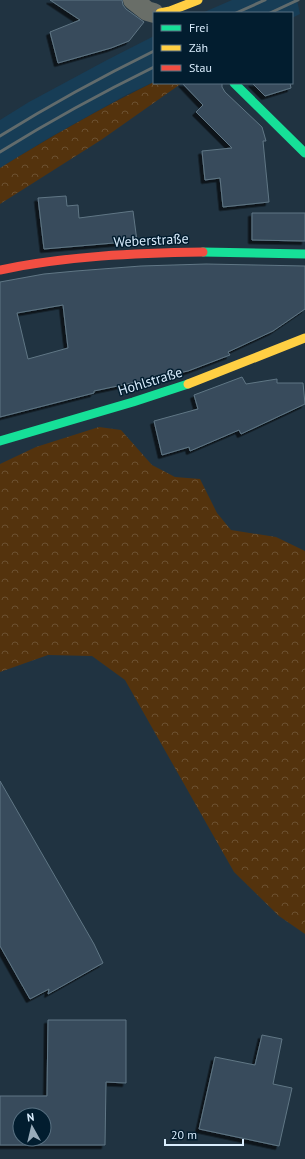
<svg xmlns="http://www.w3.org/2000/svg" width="305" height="1159" font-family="'PT Sans',sans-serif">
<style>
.built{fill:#173d56}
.forest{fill:url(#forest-crowns)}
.building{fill:#374c5b;stroke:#607685;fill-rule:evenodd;filter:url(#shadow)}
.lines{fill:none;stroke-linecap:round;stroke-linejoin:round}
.street{stroke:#696e68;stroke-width:20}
.fast{stroke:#16e098;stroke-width:9}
.slow{stroke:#ffcf43;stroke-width:9}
.jam{stroke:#f24e42;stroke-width:9}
.rail{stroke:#616b6c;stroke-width:3}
.labels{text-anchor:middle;stroke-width:3;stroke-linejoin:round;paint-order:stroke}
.street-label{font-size:14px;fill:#daedfd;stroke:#021d2f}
</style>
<defs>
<pattern id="forest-crowns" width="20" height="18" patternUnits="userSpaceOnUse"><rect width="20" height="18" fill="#54330d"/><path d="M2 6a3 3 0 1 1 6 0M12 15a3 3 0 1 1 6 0" fill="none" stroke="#6c5131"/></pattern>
<filter id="shadow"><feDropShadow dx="-3.5" dy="3.5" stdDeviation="0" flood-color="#0009"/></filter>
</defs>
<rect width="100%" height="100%" fill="#203341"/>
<g class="built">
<path d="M232 0H297L300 14 292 18V13H202Z"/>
<path d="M154 36V82L126 95 49 138 0 168V120L29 102 107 60Z"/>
</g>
<g class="forest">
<path d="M154 82V83H182L101 140 0 204V168C50 137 101 108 154 82Z"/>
<path d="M99 427 121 430 152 465 175 477 200 479 217 513 231 530 276 537 305 551V934L279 916 234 872 125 680 92 656 48 655 0 672V464L36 447Z"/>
</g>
<g class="building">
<path d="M50 0H122L123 5 126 9 144 22 129 41 111 48 58 63 50 32 80 20Z"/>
<path d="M182 83H222V87L225 92 262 127 266 141H263L269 202 223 207 220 178 205 180 202 151 232 148 196 112 203 105Z"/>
<path d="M252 83H290L291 88 265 96Z"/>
<path d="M66 196 67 206 78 205 79 218 133 211 137 241 44 249 38 198Z"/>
<path d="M252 213H305V241L252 240Z"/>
<path d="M206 264 305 266V309L273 331 228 352 230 355 188 371 94 391V393L0 417V282L44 274 76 271 141 266ZM63 305 68 348 28 359 17 313Z"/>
<path d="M242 377 246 384 277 379V383H303L305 404 241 434 239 430 190 451 189 447 162 455 154 421 198 409 194 395Z"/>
<path d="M0 781 94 944 103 963 48 994 49 989 30 999 0 946Z"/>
<path d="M48 1020H126V1083L106 1082 105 1145H0V1096H47ZM20 1115H44V1139H20Z"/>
<path d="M262 1035 282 1039 273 1084 292 1088 279 1146 199 1129 215 1057 255 1065Z"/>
</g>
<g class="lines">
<path class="street" d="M133 0 147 11 154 13"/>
<g class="fast">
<path d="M234 83 305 153"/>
<path d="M203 252 305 254"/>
<path d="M0 441 133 402 188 384"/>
</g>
<g class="slow">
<path d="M160 13 170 11 198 0"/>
<path d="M188 384 305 338"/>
</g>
<path class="jam" d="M0 270C67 256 135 253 203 252"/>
<g class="rail">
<path d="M236 13 265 0"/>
<path d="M270 13 298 0"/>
<path d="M0 136C50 105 101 77 154 51"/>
<path d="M0 152C50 121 101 93 154 67"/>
</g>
</g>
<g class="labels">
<g class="street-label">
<text transform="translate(151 240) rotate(-3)" y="5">Weberstraße</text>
<text transform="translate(150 381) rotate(-17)" y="5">Hohlstraße</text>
</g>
</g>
<rect x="153" y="12" width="140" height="72" fill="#021d2f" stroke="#587081"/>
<rect x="161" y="25" width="20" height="6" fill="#16e098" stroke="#587081"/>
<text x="189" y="32" font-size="12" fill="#daedfd">Frei</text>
<rect x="161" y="45" width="20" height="6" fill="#ffcf43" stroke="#587081"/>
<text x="189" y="52" font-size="12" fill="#daedfd">Zäh</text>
<rect x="161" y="65" width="20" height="6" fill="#f24e42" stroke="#587081"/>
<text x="189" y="72" font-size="12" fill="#daedfd">Stau</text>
<g transform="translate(32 1127) rotate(352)"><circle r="19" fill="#021d2f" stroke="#587081"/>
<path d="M0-3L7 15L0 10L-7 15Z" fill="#99acbb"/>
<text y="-6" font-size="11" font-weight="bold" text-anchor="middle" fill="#daedfd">N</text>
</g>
<path d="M165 1139v6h78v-6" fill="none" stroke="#daedfd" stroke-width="2"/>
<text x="171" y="1139" font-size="12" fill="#daedfd" stroke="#021d2f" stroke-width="3" paint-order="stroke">20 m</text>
</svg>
